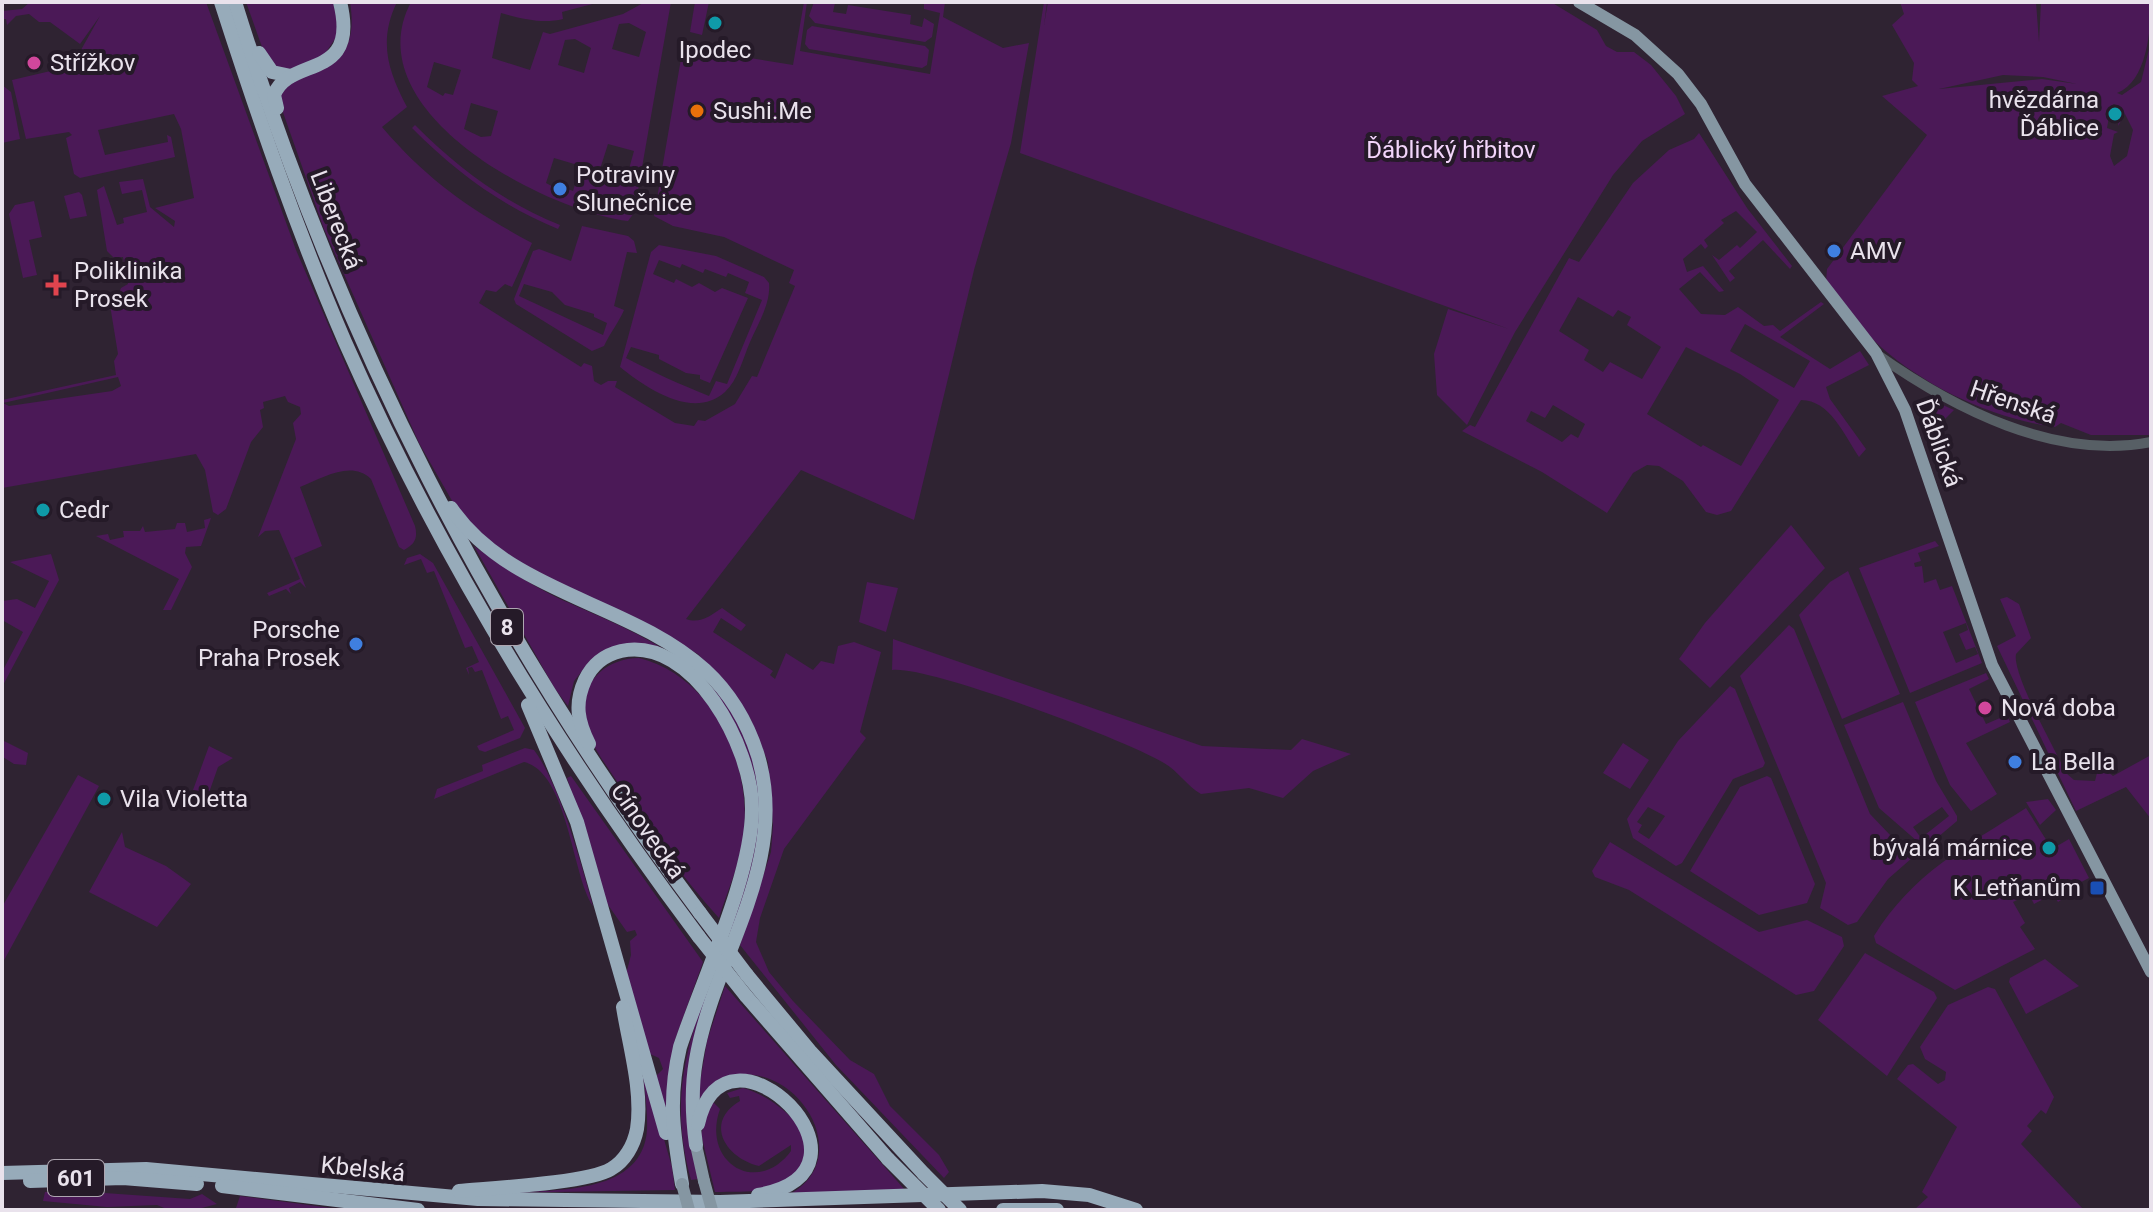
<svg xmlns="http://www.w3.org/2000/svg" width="2153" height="1212" font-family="Roboto,sans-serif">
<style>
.green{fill:#4b1957;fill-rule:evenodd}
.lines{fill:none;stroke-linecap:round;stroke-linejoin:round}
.minor{stroke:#575f65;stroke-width:10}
.major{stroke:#8596a2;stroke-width:12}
.highway{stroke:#97abba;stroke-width:14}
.major-bridge{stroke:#8596a2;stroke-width:12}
.highway-bridge{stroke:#97abba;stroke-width:14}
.culture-dot{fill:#0f9aa8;stroke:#251a28;stroke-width:3}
.hotel-dot{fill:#d1479c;stroke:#251a28;stroke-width:3}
.food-dot{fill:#e8710a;stroke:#251a28;stroke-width:3}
.shop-dot{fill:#3f7fe0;stroke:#251a28;stroke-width:3}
.health-dot{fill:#e0444e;stroke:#251a28;stroke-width:3}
.transit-dot{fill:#1a4fb4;stroke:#251a28;stroke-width:3}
.labels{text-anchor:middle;stroke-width:8;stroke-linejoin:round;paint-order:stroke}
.shield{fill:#251a28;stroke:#aea6b1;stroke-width:2}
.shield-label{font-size:22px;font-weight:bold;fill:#e9e2ec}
.poi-label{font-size:24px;fill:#e9e2ec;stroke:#251a28;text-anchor:start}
.park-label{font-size:24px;fill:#f3d5fb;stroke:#251a28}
.street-label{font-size:24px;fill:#e9e2ec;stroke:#251a28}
</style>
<rect width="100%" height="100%" fill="#2f2332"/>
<g class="green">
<path d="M30 2H206L296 250 415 526C418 538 415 544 404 550L399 547 371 479C351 460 323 478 300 487L322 546 294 558 306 588 300 582 289 588 291 594 286 589 269 596 267 593 300 579 279 530 265 531 258 537 296 439 293 423 301 414 300 407 288 402 285 396 263 402 264 408 260 410 263 427 251 442 226 509 218 515 213 512 205 470 196 454 2 488V400L116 375 114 361 118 354 109 299 117 297 121 288 128 284 123 257 114 258 107 251 97 190 104 186 117 225 124 223 123 218 147 212 142 190 122 194 119 182 143 179 150 207 174 227 175 221 155 208 194 198 181 129 174 114 98 130 105 155 168 142 167 135 171 137 175 157 80 178 74 174 66 138 72 135 69 132 26 139 12 80 72 66 100 16 80 44 50 22H39L29 14 16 16 7 25 6 19H2V11L22 9ZM118 377 121 386 112 391 9 406 3 403Z"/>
<path d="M246 2H335L339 33 322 58 283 72 267 61Z"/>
<path d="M350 2H397C378 41 388 71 407 107L382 127C428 181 471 210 532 243L512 287 505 284 496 292 486 290 479 303 581 367 584 363 592 366 594 381 601 385 608 381H617L615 387 675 423 694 426 698 420 705 421 735 404 752 376 757 377 795 286 789 283 794 270 724 237 673 226 654 216 683 47 793 65 804 2H807L800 51 930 74 940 13 924 9V2H945L943 17 1003 48 1029 43 1011 143 974 270 914 520 801 470 686 619C700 624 710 616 722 608L746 625 741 631 721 618 713 632 773 671 770 675 775 679 786 653 813 670 821 661 834 664 838 646 854 642 881 652 860 732 866 738 784 849 760 918 756 942 769 972 793 1001 850 1060 874 1074 890 1106 939 1155 949 1172 944 1178 836 1065 740 945 771 852 773 825 768 762 750 718 698 654 533 571 482 536 455 506 419 443 324 229 279 101C286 62 364 88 350 2Z"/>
<path d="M411 2H600L562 12 563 19C543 24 523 19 501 13L492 58 530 70 543 32 550 34 623 14 645 2H671L634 213 628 221C542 210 354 110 411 2ZM629 23 646 32 639 57 612 49 619 24ZM575 39 591 48 584 73 558 65 565 40ZM434 62 461 70 453 95 445 93 443 96 427 87ZM471 103 498 111 491 136 481 137 464 129ZM608 144 634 151 627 176 618 174 617 177 600 169ZM554 158 581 166 573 191 565 188 563 192 546 183Z"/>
<path d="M695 2H709L702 35 690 32Z"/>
<path d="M814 2 835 3 833 12 846 14 848 5 911 15 910 24 922 27 924 18 934 24 932 37 925 42 815 23 809 16Z"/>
<path d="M1044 2H1047L1044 25 1048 2H1551L1597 30 1606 46 1617 52H1634L1651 65 1676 96 1685 114 1642 141 1613 175 1515 332 1467 425 1437 395 1434 354 1448 309 1509 329 1020 153Z"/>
<path d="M1900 2H2036L2039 42 2041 2H2151C2151 29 2147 82 2117 93L2122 95 2141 82 2151 41V435H2091L2061 423 2055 427C1994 419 1928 388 1882 348 1861 330 1844 303 1826 282L1827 269 1927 135 1882 96 1918 86 1912 80 1914 63 1892 25 1904 14ZM2003 75 2043 77 2077 84 2042 79 1939 89ZM2114 104 2120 110 2118 126 2125 114 2133 130 2127 156 2114 166 2110 156 2114 134 2118 132 2107 128 2111 106Z"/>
<path d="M812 26 925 46 929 50 927 65 922 68 809 49 805 44 807 30Z"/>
<path d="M2 85 11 92 20 139 2 143Z"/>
<path d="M415 125C458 168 503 202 560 225L558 229C500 205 456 172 412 128Z"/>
<path d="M1699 133 1747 208 1792 266 1790 269 1763 240 1729 271 1735 278 1730 282 1712 255 1719 260 1737 245 1740 248 1757 232 1736 211 1721 220 1724 223 1704 240 1708 246 1705 249 1701 244 1683 259 1687 272 1703 266 1724 291 1719 292 1700 272 1679 289 1701 314 1725 315 1738 307 1764 326 1773 325 1780 331 1821 302 1824 304 1780 337 1830 369 1860 351 1869 365 1826 387 1830 399 1866 449 1859 457C1844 435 1830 400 1801 400L1731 511 1717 515 1706 512 1683 481 1659 466 1647 465 1633 473 1607 513 1542 472 1462 431 1470 425 1475 427 1569 258 1579 262 1633 183 1669 150 1694 139ZM1578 297 1613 317 1618 310 1631 317 1627 325 1661 347 1642 379 1610 362 1603 372 1584 360 1589 350 1559 331ZM1745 324 1810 361 1794 388 1730 351ZM1686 347 1740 374 1779 400 1741 466 1703 445 1701 447 1647 414ZM1553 405 1585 424 1578 438 1571 434 1562 442 1526 421 1531 411 1545 418Z"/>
<path d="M79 192 82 195 87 216 70 219 64 196Z"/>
<path d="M34 201 42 237 29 240 37 275 23 278 9 214 15 205Z"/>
<path d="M582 226 628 236 634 241 637 253 627 252 614 306 624 310C619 322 610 333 604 346L592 351 516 304 514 299 533 251 539 249 571 261ZM524 284 552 292 565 305 594 314V317L607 323 603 335 519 296Z"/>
<path d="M659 245 716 256 764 277 769 283C771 303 758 324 750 342 743 358 738 380 725 392 694 420 647 389 620 367L651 252ZM659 260 680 268 682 264 703 273 705 269 726 277 728 273 749 282 745 293 762 300 727 384 716 381 709 396C679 384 655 373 626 358L631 347 659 355V359L686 373 700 375V379L710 383 748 298 722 288 715 292 699 283 692 287 676 279 674 283 653 274Z"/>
<path d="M1936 402 1954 410 1937 427 1921 414Z"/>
<path d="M211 518 201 546 186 547 185 553 192 567 171 610H163L179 579 96 536 108 534 110 540 124 537 123 531H140L143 526 145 532 175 529 177 523H185L187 532 205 528 204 520Z"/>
<path d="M1791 525 1825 568 1710 688 1679 659 1705 623Z"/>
<path d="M1935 541 1939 546 1918 553 1921 561 1914 563 1915 567 1922 566 1924 583 1936 579 1940 590 1952 586 1982 663 1910 693 1859 568ZM1966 623 1968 630 1959 634 1966 650 1975 647 1978 654 1956 663 1943 632Z"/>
<path d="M474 546C502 566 530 585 562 600 644 636 729 668 754 763 761 791 763 825 758 854 753 881 740 909 732 936L726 929 750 861 743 741 664 651 590 661 574 681 568 706 555 689Z"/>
<path d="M51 554 59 580 2 687V672L23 632 2 620V601L17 599 35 608 49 581 10 562Z"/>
<path d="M420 554 433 563 525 728 520 738 485 752 479 750 477 746 514 730 508 716 501 719 482 670 475 672 472 667 468 668 469 675 466 668 479 662 472 646 465 648 434 571 427 573 421 559 404 565 407 558Z"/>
<path d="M1848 571 1900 694 1842 719 1799 615 1830 582Z"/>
<path d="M867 582 898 588 886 632 859 622Z"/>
<path d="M2007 597 2019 604 2031 638 2016 654C2012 674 2055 749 2066 773L2074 780 2095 781 2099 765 2113 776 2151 755V819L2126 787 2076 811 1997 646 2016 636 2000 599Z"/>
<path d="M1789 625 1794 629 1870 814 1912 858 1888 879 1857 922 1848 925 1820 908 1826 883 1740 676Z"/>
<path d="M893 639 1202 746 1291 750 1302 739 1351 754 1313 771 1283 798 1249 788 1201 794C1187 786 1178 771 1164 763 1126 740 928 665 892 670Z"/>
<path d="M639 658C714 677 751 763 744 834 741 862 727 891 719 918 681 876 647 828 616 780 605 763 592 747 586 727 574 689 602 658 639 658Z"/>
<path d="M1986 673 1989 679 1969 689 1986 724 2007 715 2010 722 1966 743 1997 794 1971 811 1950 785 1915 702Z"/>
<path d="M1730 686 1735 689 1765 763 1763 767 1733 779 1682 863 1676 866 1633 838 1627 819 1678 741ZM1648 807 1665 816 1649 839 1638 832 1642 825 1637 822Z"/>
<path d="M1903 702 1936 781 1957 816V821L1925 848 1879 808 1844 725ZM1942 807 1949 816 1921 838 1913 827Z"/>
<path d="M2 740 28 753 26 765 14 764 3 757Z"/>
<path d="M1623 743 1649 760 1630 789 1603 773Z"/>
<path d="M209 746 233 758 218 767 204 807 189 801Z"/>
<path d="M525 748 534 750C560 785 581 863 593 906 572 876 568 772 524 762L434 799 437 789 483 771 482 765Z"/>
<path d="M78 775 99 786 2 964V907Z"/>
<path d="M571 776 703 962 675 1040 666 1113 656 1076 663 1069 659 1058 650 1054 626 974 631 955 630 941 637 935 635 930 627 932 606 902 567 778Z"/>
<path d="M1767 776 1771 778 1815 884 1807 903 1759 915 1690 871 1740 787Z"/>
<path d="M2048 799 2056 810 2040 825 2026 802Z"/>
<path d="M2026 808 2052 849 2069 839 2089 878 2058 894 2061 900 2058 902 2053 894 2034 904 2029 894 2013 902 2025 923 2020 927 2035 949 1955 990 1876 943 1874 936C1913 873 1965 847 2026 808Z"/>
<path d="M122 832 125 847 166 866 191 884 157 927 89 892Z"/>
<path d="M1610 842 1759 932 1807 920 1842 937 1844 946 1814 991 1796 995 1629 890 1595 877 1592 871Z"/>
<path d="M1865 953 1934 992 1937 998 1887 1076 1818 1020Z"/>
<path d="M2045 959 2079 986 2026 1014 2009 982 2010 978Z"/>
<path d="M712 973 697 1034 699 1179 691 1180C669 1100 686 1048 712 973Z"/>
<path d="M725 986 905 1190 792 1193C853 1157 801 1068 740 1075 721 1077 712 1091 697 1100L707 1041Z"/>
<path d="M1988 987 1995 989 2054 1097 2046 1114 2041 1110 2027 1126 2032 1131 2021 1144 2084 1210H1914L1928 1197 1922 1192 1957 1127 1897 1079 1908 1065 1913 1064 1938 1084 1945 1080 1946 1072 1925 1059 1920 1047 1948 1005Z"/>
<path d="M640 1056 672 1167 675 1190 487 1193C538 1189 642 1201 647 1130 648 1105 643 1080 640 1056Z"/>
<path d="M743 1088C775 1096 836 1144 792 1175 786 1179 778 1186 771 1188 754 1193 732 1191 715 1192L701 1134 712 1101 720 1109C701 1162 757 1197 791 1151V1145L759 1166C726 1158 703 1123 740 1101L739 1096 730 1098 727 1093Z"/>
<path d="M76 1191 190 1199 202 1194 217 1204 194 1210H169L157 1205 107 1207 43 1201 45 1192Z"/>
<path d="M240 1196 346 1210H243L236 1208Z"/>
</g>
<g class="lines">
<path class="minor" d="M1878 355C1953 408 2055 461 2151 442"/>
<g class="major">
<path d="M1579 2 1635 35 1678 74 1701 104 1745 184 1876 353 1905 410 1992 665 2151 972"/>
<path d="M696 1145 704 1181"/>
</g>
<g class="highway">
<path d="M221 2C258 117 297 231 345 342 439 555 560 752 699 937"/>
<path d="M235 2C339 336 491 634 700 913"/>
<path d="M259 53 272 72 291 76"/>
<path d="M277 108 274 95C289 55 360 82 340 2"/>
<path d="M451 508C510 594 630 602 705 670 730 693 748 724 758 756 790 865 713 957 696 1060 691 1089 692 1116 696 1145"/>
<path d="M528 705 577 822 666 1133"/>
<path d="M589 744C578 722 574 704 585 680 592 665 604 655 621 651 694 636 752 748 752 808 753 874 702 980 680 1047 668 1098 673 1133 682 1184"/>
<path d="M747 975 810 1051 924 1174"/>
<path d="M746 996 888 1159"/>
<path d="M698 1124C724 1003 896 1171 758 1195"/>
<path d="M2 1173 146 1169 478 1199 720 1202 1042 1191 1089 1195 1136 1210"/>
<path d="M30 1181 123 1178 197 1184"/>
<path d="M222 1186 418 1210"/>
<path d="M459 1191C491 1188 588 1183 611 1169 625 1161 634 1145 637 1129 643 1091 629 1045 623 1007"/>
<path d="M1003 1210H1057"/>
</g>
<g class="major-bridge">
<path d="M704 1181 712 1210"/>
<path d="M682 1184 689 1210"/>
</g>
<g class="highway-bridge">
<path d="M700 913 747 975"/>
<path d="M699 937 746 996"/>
<path d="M888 1159 939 1210"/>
<path d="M924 1174 960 1210"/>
</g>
</g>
<g class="culture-dot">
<circle cx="715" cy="23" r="8"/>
<circle cx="2115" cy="114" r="8"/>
<circle cx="43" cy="510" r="8"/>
<circle cx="104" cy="799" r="8"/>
<circle cx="2049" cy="848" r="8"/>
</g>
<g class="hotel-dot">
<circle cx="34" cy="63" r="8"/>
<circle cx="1985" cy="708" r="8"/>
</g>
<circle class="food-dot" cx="697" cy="111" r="8"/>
<g class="shop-dot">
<circle cx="560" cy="189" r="8"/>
<circle cx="1834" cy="251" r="8"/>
<circle cx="356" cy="644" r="8"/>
<circle cx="2015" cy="762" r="8"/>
</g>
<path class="health-dot" d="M52 273h8v8h8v8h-8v8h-8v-8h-8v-8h8z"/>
<rect class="transit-dot" x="2089" y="880" width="16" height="16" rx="4"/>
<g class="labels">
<g class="shield">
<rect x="491" y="609" width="32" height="36" rx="6"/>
<rect x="48" y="1160" width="56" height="36" rx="6"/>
</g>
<g class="shield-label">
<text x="507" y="635">8</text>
<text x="76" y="1186">601</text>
</g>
<g class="poi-label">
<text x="715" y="58" text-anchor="middle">Ipodec</text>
<text x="50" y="71">Střížkov</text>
<text x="2099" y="108" text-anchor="end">hvězdárna<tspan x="2099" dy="28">Ďáblice</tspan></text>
<text x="713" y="119">Sushi.Me</text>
<text x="576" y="183">Potraviny<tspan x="576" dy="28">Slunečnice</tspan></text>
<text x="1850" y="259">AMV</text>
<text x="74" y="279">Poliklinika<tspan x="74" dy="28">Prosek</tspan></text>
<text x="59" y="518">Cedr</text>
<text x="340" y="638" text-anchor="end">Porsche<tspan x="340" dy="28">Praha Prosek</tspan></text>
<text x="2001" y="716">Nová doba</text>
<text x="2031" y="770">La Bella</text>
<text x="120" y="807">Vila Violetta</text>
<text x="2033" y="856" text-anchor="end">bývalá márnice</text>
<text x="2081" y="896" text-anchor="end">K Letňanům</text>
</g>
<g class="park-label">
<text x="1451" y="158">Ďáblický hřbitov</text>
</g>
<g class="street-label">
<text transform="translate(336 220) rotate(69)" y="8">Liberecká</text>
<text transform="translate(2013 402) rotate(19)" y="8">Hřenská</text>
<text transform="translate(1939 443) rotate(70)" y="8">Ďáblická</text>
<text transform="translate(648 831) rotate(55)" y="8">Cínovecká</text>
<text transform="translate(363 1169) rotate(6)" y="8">Kbelská</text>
</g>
</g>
<rect width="2153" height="1212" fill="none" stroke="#e9e2ec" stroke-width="8"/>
</svg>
